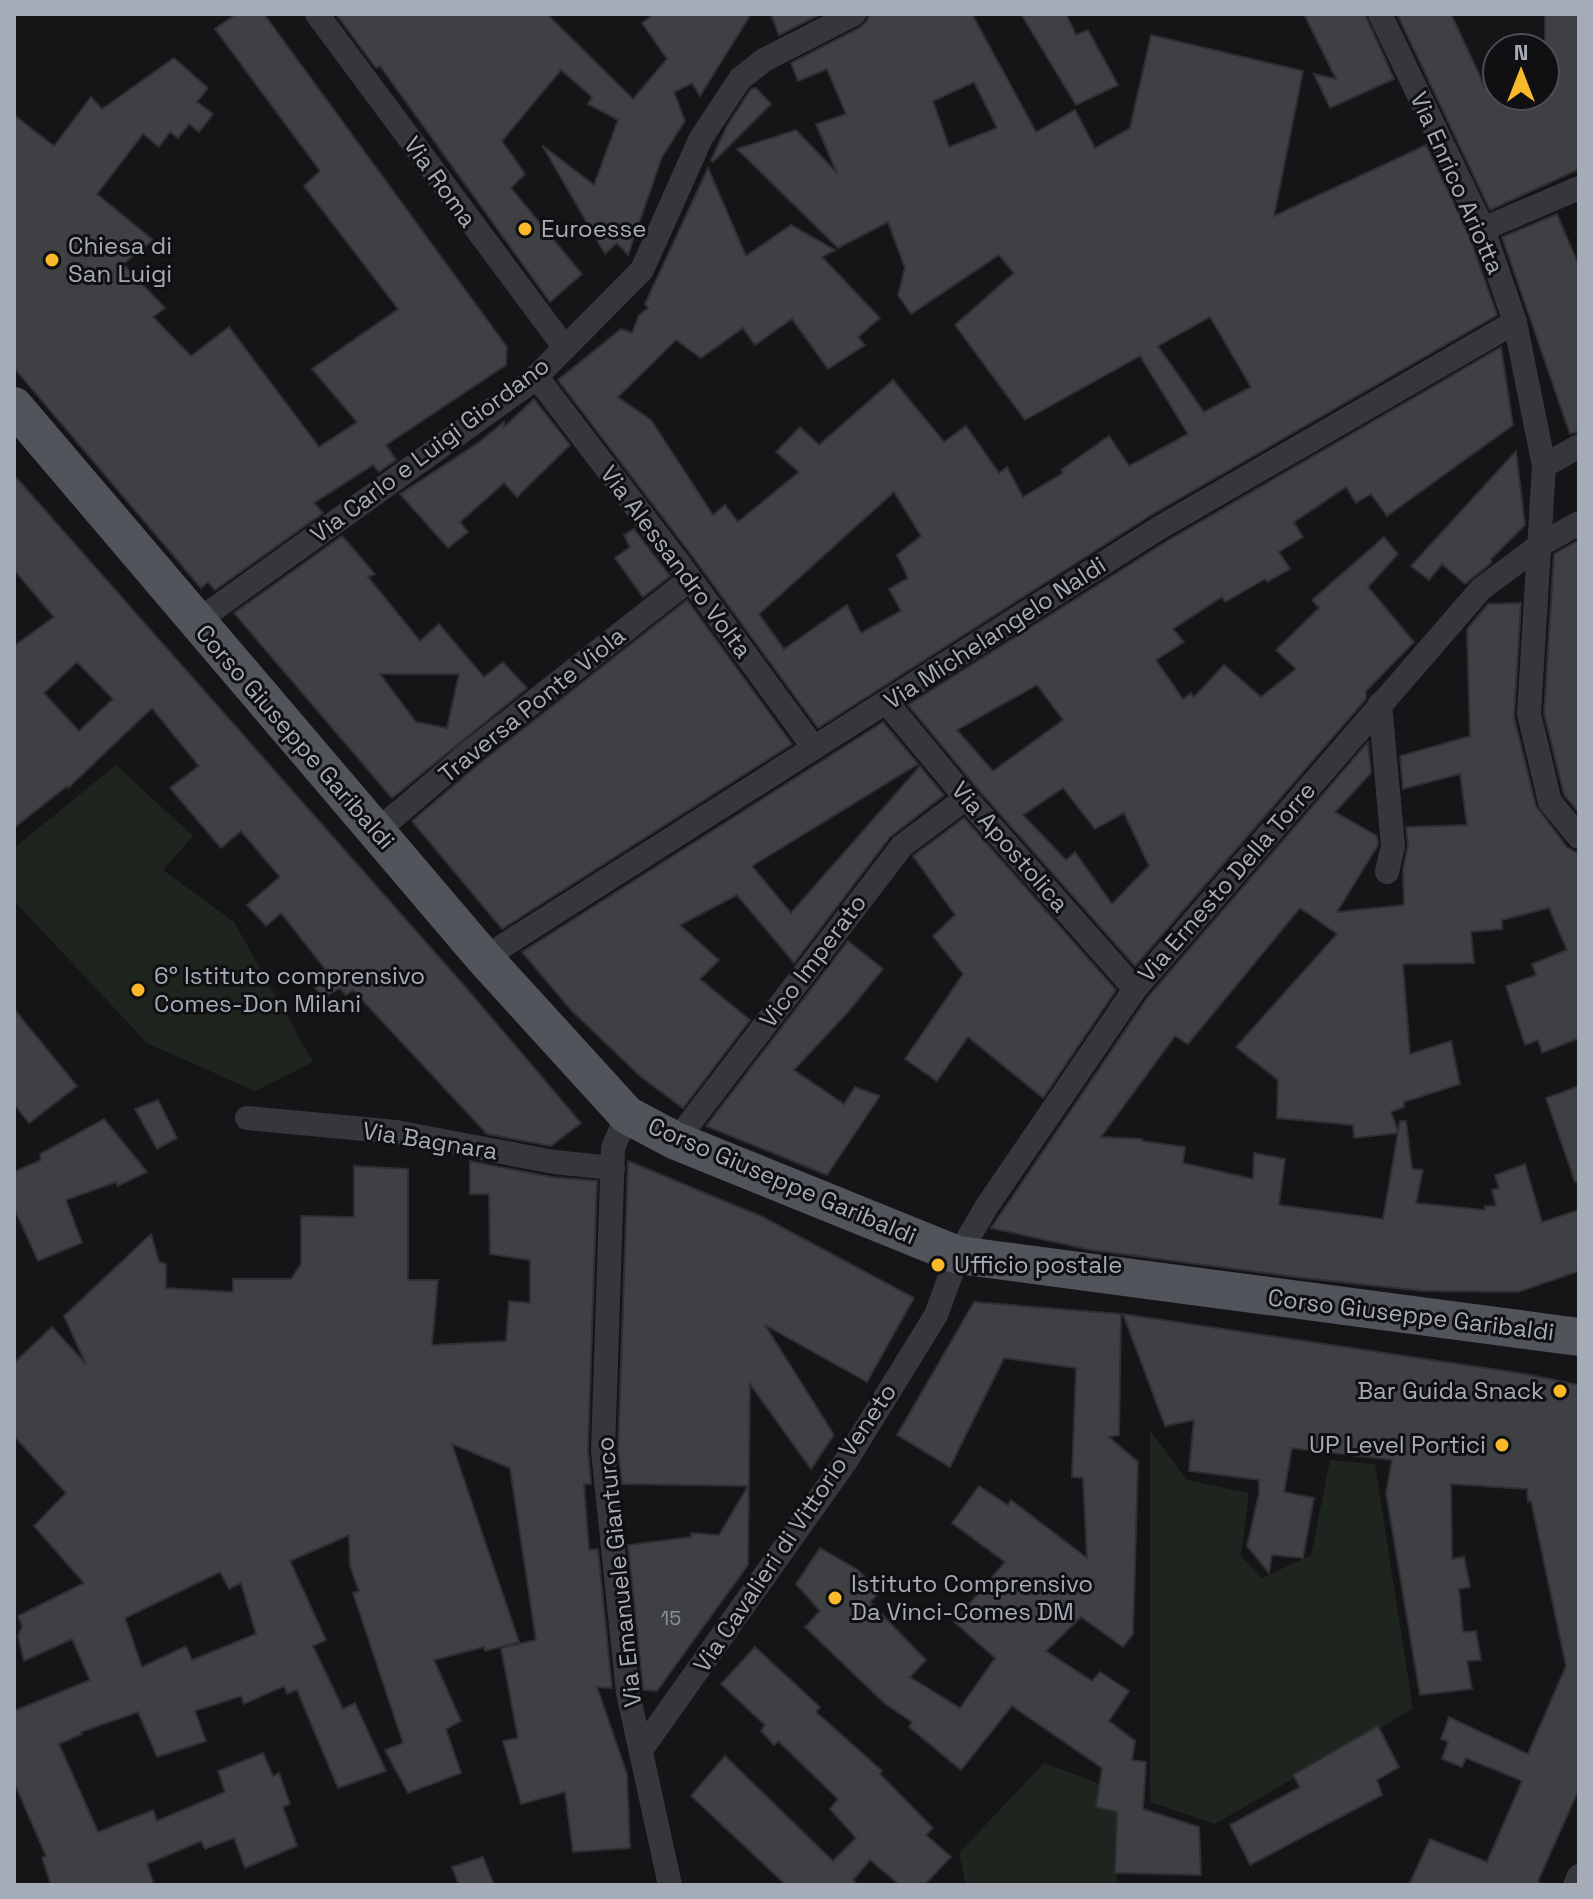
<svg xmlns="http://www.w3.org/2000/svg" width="1593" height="1899" font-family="'Space Grotesk',sans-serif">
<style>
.green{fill:#1d251e}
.building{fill:#3f4044;stroke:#2f2f33;stroke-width:2;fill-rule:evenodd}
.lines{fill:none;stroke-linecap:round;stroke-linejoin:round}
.minor{stroke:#36373c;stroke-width:24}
.primary{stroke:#52545b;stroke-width:38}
.poi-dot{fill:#f9b92b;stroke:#101012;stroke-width:3}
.labels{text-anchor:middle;stroke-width:6;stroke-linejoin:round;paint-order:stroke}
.number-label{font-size:20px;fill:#8c909b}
.street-label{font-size:24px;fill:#a6abb8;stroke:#101012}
.poi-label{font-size:24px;fill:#a6abb8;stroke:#101012;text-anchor:start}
</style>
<rect width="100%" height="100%" fill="#151517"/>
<g class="green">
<path d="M116 765 193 836 163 870 234 922 313 1062 255 1091 147 1043 14 901V848Z"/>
<path d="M1150 1430 1187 1480 1249 1493 1241 1556 1262 1578 1311 1555 1330 1460 1375 1464 1413 1709 1215 1824 1150 1802Z"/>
<path d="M1044 1763 1116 1790 1117 1885H966L959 1853Z"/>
</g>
<g class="building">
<path d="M236 14H264L507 347 506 365 386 445 396 460 379 472 373 465 314 503 323 513 215 590 208 582 201 588 14 368V115L54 146 91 97 102 109 174 58 208 88 197 102 213 114 199 132 189 124 178 138 170 132 159 147 143 134 97 194 153 240 123 264 165 308 153 317 191 356 229 327 319 447 357 422 312 369 398 309 304 186 320 171 215 29Z"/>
<path d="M336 14H547L633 99 667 59 642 23 654 14H751L700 96 692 83 674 92 685 121 662 157 628 255 617 243 605 254 542 145 594 185 618 120 588 104 592 97 561 70 502 141 525 174 511 188 582 274 550 302 380 66 376 68Z"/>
<path d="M771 14H821L779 35Z"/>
<path d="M869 14H972L1036 132 1075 110 1095 148 1130 128 1151 35 1303 71 1274 216 1426 145 1469 235 1497 315 1151 515 818 728 690 553 558 380 621 329 632 333 639 315 648 308 645 304 708 168 746 256 791 225 835 250 822 257 880 318 858 337 865 345 828 369 792 319 755 345 743 328 701 358 676 340 618 397 651 420 713 515 725 505 738 522 799 472 776 452 800 427 819 445 893 380 944 442 966 426 999 473 1007 467 1023 497 1063 473 1061 470 1109 436 1129 466 1188 434 1140 356 1025 420 955 325 1014 273 999 255 911 314 898 295 905 268 888 222 838 248 737 149 796 130 837 173 816 124 846 114 827 69 798 81 791 63 861 27 867 21ZM974 82 997 128 949 147 933 101ZM1210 317 1251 387 1204 412 1158 346ZM894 492 921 536 897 555 908 578 889 589 901 611 861 633 847 605 784 649 759 614Z"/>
<path d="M1021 14H1066L1076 35 1088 30 1118 85 1076 105Z"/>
<path d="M1304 14H1365L1394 79 1330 108 1314 74 1336 79Z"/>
<path d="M1397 14H1451L1485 87 1497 82V96H1545V14H1579V169L1490 210Z"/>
<path d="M756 88 771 104 713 162 711 160 727 126 751 89Z"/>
<path d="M1557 214 1579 266V431L1570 434 1502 237Z"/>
<path d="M1501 347 1513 425 1387 516 1371 494 1356 503 1346 487 1294 522 1303 537 1279 552 1290 569 1267 582 1265 579 1225 602 1222 597 1173 629 1184 642 1156 660 1183 699 1191 693 1194 697 1224 665 1261 697 1296 669 1276 650 1319 608 1312 600 1384 537 1398 554 1368 587 1414 642 1366 691V699L1135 966 977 788 908 705 1167 541ZM1037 685 1063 720 993 771 957 730ZM1063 788 1095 829 1124 813 1149 866 1112 904 1075 852 1066 860 1023 815Z"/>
<path d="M534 399 570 445 517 497 504 483 460 522 468 532 448 548 400 494 478 443 504 422V427Z"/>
<path d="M1516 451 1525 525 1491 559V563L1465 584 1442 564 1429 580 1411 566Z"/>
<path d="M14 475 468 990 581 1123 551 1146 487 1134 353 990 346 995 340 988 323 998 309 979 325 969 281 913 266 926 247 905 280 877 241 831 221 848 170 788 199 766 152 708 68 788 67 786 14 828V646L54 617 14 570ZM77 662 113 699 79 731 44 693Z"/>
<path d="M634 529 670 576 643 597 615 558 630 547 624 535Z"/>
<path d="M342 536 375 574 368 577 420 641 439 624 484 677 503 662 527 688 392 798 234 613ZM380 674H459L447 728 416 722Z"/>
<path d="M1579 540V813L1564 795 1544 713 1554 554Z"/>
<path d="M687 600 792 744 502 929 412 821 480 763Z"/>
<path d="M1521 603 1514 717 1536 806 1567 847 1579 854V1038L1542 1053 1538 1040 1525 1045 1506 986 1536 975 1532 964 1567 950 1549 908 1502 920V929L1471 932 1474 963 1403 964 1410 1054 1451 1041 1460 1084 1404 1102V1107L1391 1112 1398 1131 1400 1121H1406L1412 1169 1423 1170 1416 1203 1485 1210V1206H1496L1492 1190 1499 1188 1495 1175 1525 1164 1542 1222 1579 1210V1271L1518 1292 1423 1291 1304 1278 1091 1250 991 1228 1147 998 1368 742 1371 773 1335 812 1377 836 1378 845 1337 912 1404 905 1403 869 1408 845 1406 827 1467 825 1460 774 1403 789 1400 756 1470 736 1467 629 1488 604ZM1300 908 1337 934 1236 1047 1278 1080 1277 1118 1353 1125 1354 1138 1398 1133 1383 1219 1279 1205 1285 1159 1254 1153 1253 1179 1183 1163 1185 1147 1142 1141V1139L1101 1137 1175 1036 1188 1044Z"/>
<path d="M883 722 918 764 752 866 791 913 920 766 944 795 890 837 794 963 737 895 680 925 719 960 700 979 750 1020 683 1108 641 1077 571 1010 522 952Z"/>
<path d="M964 818 1116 990 1043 1098 968 1037 937 1081 905 1059 963 974 933 936 955 915 913 856Z"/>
<path d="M848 941 883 969 848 1012 794 1070 844 1104 855 1087 880 1096 827 1175 706 1126Z"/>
<path d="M14 1009 77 1086 29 1123 14 1104Z"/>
<path d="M1579 1086V1181L1575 1182 1546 1098Z"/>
<path d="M158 1100 177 1138 157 1149 135 1109Z"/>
<path d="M104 1119 147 1172 118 1186 116 1182 66 1200 82 1243 38 1261 14 1208V1172L41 1160 40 1154Z"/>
<path d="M470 1161 551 1177 597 1181 588 1450 591 1484H584L589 1550 598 1549 612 1688 597 1687 627 1774 630 1848 573 1852 565 1792 521 1804 503 1741 518 1738 501 1648 536 1640 510 1468 452 1444 519 1642 485 1651 484 1647 434 1660 461 1721 446 1729 461 1773 408 1793 385 1750 403 1743 353 1593 359 1591 350 1566 349 1535 290 1561 326 1640 313 1646 343 1709 355 1703 386 1771 338 1788 297 1690 287 1694 284 1686 244 1704 241 1696 195 1711 206 1741 157 1757 138 1712 81 1732 82 1734 59 1744 98 1832 153 1810 157 1821 225 1792 218 1771 263 1753 273 1776 279 1773 290 1804 283 1807 297 1846 245 1868 234 1838 205 1849 201 1841 147 1864 154 1885H51L42 1858 46 1856 14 1782V1711L90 1680 72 1639 24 1661 18 1636 22 1626 18 1616 84 1583 34 1526 66 1493 14 1436V1363L52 1327 86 1364 64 1316 151 1234 159 1262 166 1264V1288L233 1292V1279H291L301 1264V1216L354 1217V1166L408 1169V1280H438L432 1345 506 1341 509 1301 530 1303V1260L490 1254 489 1194H470ZM220 1572 229 1589 241 1583 256 1634 192 1660 186 1646 142 1667 125 1618Z"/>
<path d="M628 1161 763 1217 914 1298 867 1382 765 1325 834 1435 811 1469 750 1384 748 1565 657 1691 643 1690 628 1545 691 1537V1533L719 1535 748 1486 622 1484 618 1450Z"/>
<path d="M974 1302 1121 1314 1119 1435 1109 1437 1138 1462 1133 1634 1123 1647 1081 1617 1046 1651 1092 1681 1100 1672 1129 1691 1109 1721 1135 1741 1132 1760 1146 1762 1143 1809 1199 1827 1201 1875 1115 1873 1117 1812 1096 1807 1102 1768 1012 1706 961 1770 909 1727 912 1722 884 1703 805 1627 820 1611 796 1584 820 1548 858 1570 880 1592 870 1602 926 1660 910 1677 960 1708 995 1658 954 1622 1005 1562 952 1523 979 1486 1008 1505 1011 1500 1087 1558 1083 1478 1072 1477 1076 1368 1004 1358 950 1467 897 1435Z"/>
<path d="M1123 1314 1526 1374 1579 1385V1789L1538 1881 1542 1885H1409L1430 1839 1487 1862 1522 1781 1466 1758 1462 1767 1442 1759 1448 1742 1441 1739 1449 1717 1528 1754 1566 1666 1531 1501 1528 1502 1527 1489 1451 1484 1452 1559 1464 1557 1470 1587 1459 1589 1463 1632 1476 1631 1481 1660 1467 1661 1472 1689 1420 1695 1386 1493 1392 1460 1292 1448 1284 1492 1314 1498 1303 1558 1272 1555 1269 1573 1247 1546 1259 1493V1480L1189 1471 1194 1420 1165 1426Z"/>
<path d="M755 1647 820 1707 816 1712 882 1771 880 1774 933 1828 926 1835 951 1857 924 1885H900L870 1860 853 1880 858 1885H786L691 1796 725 1756 833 1861 856 1838 830 1809 838 1799 778 1741 774 1745 761 1731 765 1725 721 1684Z"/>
<path d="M1378 1726 1399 1767 1377 1780 1382 1795 1250 1865 1230 1825 1300 1787 1293 1775Z"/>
<path d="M483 1857 494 1885H459L452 1867Z"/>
</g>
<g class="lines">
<g class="minor">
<path d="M317 14 565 348"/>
<path d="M1380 14 1483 229 1515 322 1544 466 1529 714 1550 802 1579 837"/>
<path d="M1483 229 1579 188"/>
<path d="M536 376 678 562 814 748"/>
<path d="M1544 466 1579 446"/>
<path d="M196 622 532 381 642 270 701 138 740 79 764 60 854 14"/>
<path d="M887 703 966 798 1135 989"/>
<path d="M1380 704 1393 846 1387 872"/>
<path d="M376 832 471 751 689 580"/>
<path d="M484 958 1159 528 1515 322"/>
<path d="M627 1115 613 1148 603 1451 628 1693 670 1885"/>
<path d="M247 1118 396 1132 554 1162 613 1168"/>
<path d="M676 1141 902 846 966 798"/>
<path d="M641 1750 846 1461 936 1315 958 1255 987 1206 1135 989 1481 589 1540 545 1579 523"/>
<path d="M1575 1885 1579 1876"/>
</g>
<path class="primary" d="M14 406 484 958 627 1115 676 1141 958 1255 1579 1337"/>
</g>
<g class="poi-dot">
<circle cx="525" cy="229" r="8"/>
<circle cx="52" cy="260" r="8"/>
<circle cx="138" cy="990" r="8"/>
<circle cx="938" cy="1265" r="8"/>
<circle cx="1560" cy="1391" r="8"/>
<circle cx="1502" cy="1445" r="8"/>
<circle cx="835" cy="1598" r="8"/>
</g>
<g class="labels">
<g class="number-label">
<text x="671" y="1625">15</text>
</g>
<g class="street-label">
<text transform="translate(440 182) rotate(54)" y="8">Via Roma</text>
<text transform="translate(1457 183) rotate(66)" y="8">Via Enrico Ariotta</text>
<text transform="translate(430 450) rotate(-37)" y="8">Via Carlo e Luigi Giordano</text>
<text transform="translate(676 562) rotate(53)" y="8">Via Alessandro Volta</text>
<text transform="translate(995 633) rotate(-33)" y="8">Via Michelangelo Naldi</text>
<text transform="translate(532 705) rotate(-39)" y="8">Traversa Ponte Viola</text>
<text transform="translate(295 737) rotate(49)" y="8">Corso Giuseppe Garibaldi</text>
<text transform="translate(1010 847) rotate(49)" y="8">Via Apostolica</text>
<text transform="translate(1227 882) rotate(-49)" y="8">Via Ernesto Della Torre</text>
<text transform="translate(813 961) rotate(-53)" y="8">Vico Imperato</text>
<text transform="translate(430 1141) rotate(9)" y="8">Via Bagnara</text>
<text transform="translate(782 1181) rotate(23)" y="8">Corso Giuseppe Garibaldi</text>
<text transform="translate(1411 1315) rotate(7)" y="8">Corso Giuseppe Garibaldi</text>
<text transform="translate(795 1528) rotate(-56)" y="8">Via Cavalieri di Vittorio Veneto</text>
<text transform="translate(619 1572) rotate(-96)" y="8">Via Emanuele Gianturco</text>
</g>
<g class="poi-label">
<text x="541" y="237">Euroesse</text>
<text x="68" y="254">Chiesa di<tspan x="68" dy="28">San Luigi</tspan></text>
<text x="154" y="984">6° Istituto comprensivo<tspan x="154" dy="28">Comes-Don Milani</tspan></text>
<text x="954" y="1273">Ufficio postale</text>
<text x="1544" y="1399" text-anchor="end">Bar Guida Snack</text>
<text x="1486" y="1453" text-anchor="end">UP Level Portici</text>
<text x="851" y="1592">Istituto Comprensivo<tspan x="851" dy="28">Da Vinci-Comes DM</tspan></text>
</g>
</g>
<rect width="1593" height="1899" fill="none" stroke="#a6abb8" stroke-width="32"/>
<g transform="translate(1521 72)"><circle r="38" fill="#101012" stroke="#4c4e54" stroke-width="2"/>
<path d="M0-6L14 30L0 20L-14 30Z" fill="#f9b92b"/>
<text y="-12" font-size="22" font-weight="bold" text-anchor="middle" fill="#a6abb8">N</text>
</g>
</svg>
